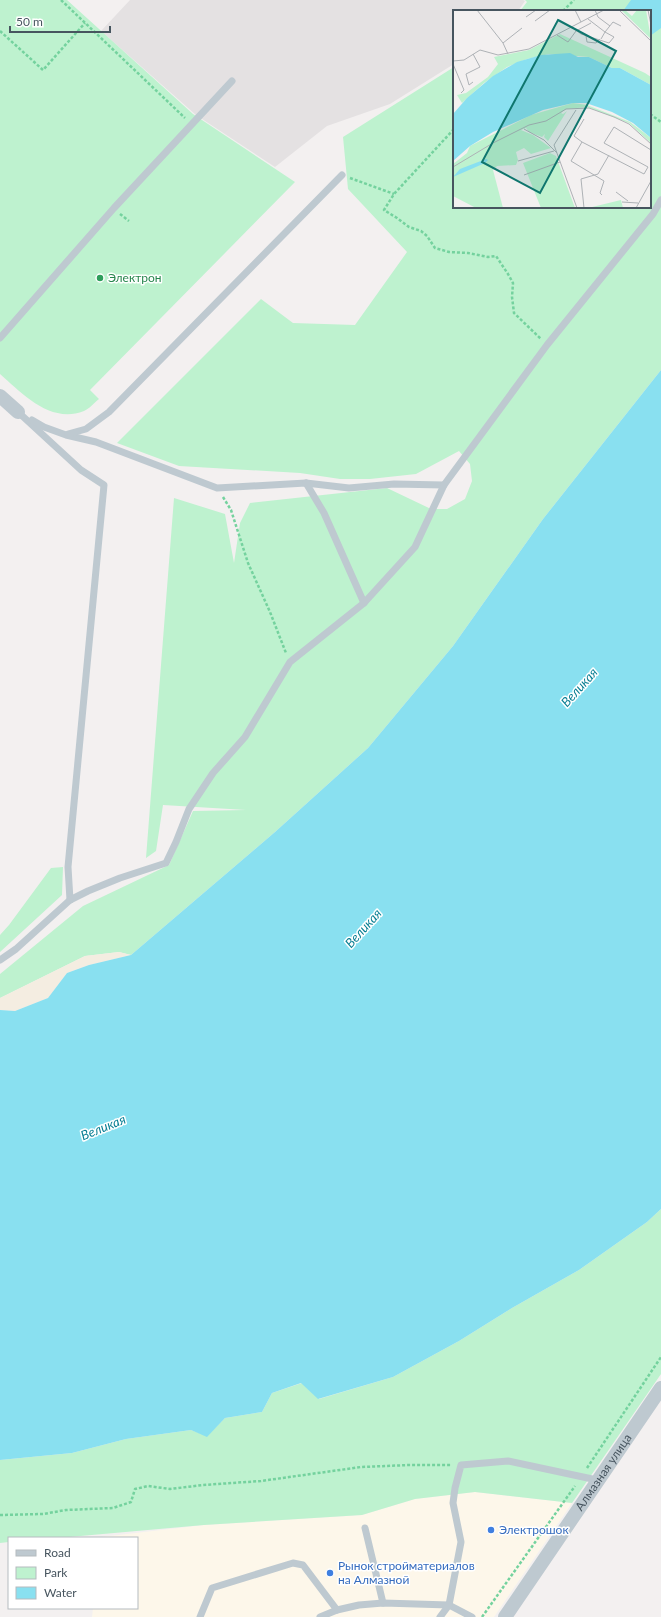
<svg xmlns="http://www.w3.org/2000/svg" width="661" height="1617" font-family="Lato,sans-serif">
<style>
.commercial{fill:#fdf7ea}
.education{fill:#e4e1e2}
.green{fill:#bef2cf}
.sand{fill:#f4ede1}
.water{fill:#89e0f0}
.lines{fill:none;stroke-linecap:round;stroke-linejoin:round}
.path{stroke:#74d29e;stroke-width:2.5;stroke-dasharray:3 2;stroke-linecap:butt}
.lane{stroke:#bec9d0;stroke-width:7}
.street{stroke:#bec9d0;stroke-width:14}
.leisure-dot{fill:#2e9e5b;stroke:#fff;stroke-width:1.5}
.shop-dot{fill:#3f7fe0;stroke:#fff;stroke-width:1.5}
.labels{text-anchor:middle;stroke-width:3;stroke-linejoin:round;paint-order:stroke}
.leisure-label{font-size:12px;fill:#27864d;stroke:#fff;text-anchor:start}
.street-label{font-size:12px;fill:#47555f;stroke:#fff}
.shop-label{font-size:12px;fill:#366cbe;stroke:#fff;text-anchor:start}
.water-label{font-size:13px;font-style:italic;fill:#077e93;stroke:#fff}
.inset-road{fill:none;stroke:#aeb2b6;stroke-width:1}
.view{fill:#0f766e;fill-opacity:0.15;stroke:#0f766e;stroke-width:2}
.inset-edge{fill:none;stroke:#47555f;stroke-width:2}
</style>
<rect width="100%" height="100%" fill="#f3f0f0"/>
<path class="commercial" d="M475 1492 572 1503 494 1617H92L93 1608H137V1538L101 1537 204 1525 362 1515 415 1499Z"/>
<path class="education" d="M130 0H523L525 1 518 11H454V64L390 104 327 126 275 167 196 115 101 31Z"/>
<g class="green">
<path d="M0 0H67L193 114 295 182 90 390 99 399C94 403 89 409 84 411 50 424 23 394 0 374Z"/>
<path d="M525 0H661V370L543 519 453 646 368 748 275 832 131 955 119 952 85 956 0 998V974L83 906 169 865 193 811 246 810 163 805 156 851 146 858 174 498 225 514 234 563 240 523 250 503 387 488 431 509H447L465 499 472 481 470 464 459 451 416 474 370 479H340L300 473 179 466 117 443 261 299 293 323 355 325 407 252 348 189 343 137 454 67V207H650V11H520L527 2Z"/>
<path d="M63 867 62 895 0 952V935L9 925 51 868Z"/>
<path d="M661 1209V1374L572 1503 475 1492 415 1499 362 1515 204 1525 58 1538H9V1542L0 1543V1460L72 1453 126 1439 191 1430 207 1436 225 1418 262 1412 272 1393 302 1383 319 1399 393 1377 459 1341 512 1308 579 1270 647 1222Z"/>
</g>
<path class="sand" d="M119 952 131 955 89 965 67 973 48 998 15 1011 0 1010V998L85 956Z"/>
<g class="water">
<path d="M631 0H661V28L650 36V11H623Z"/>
<path d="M661 370V1209L647 1222 579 1270 512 1308 459 1341 393 1377 318 1399 301 1383 272 1393 262 1412 225 1418 207 1437 191 1430 126 1439 72 1453 0 1460V1010L15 1011 48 998 67 973 89 965 131 955 275 832 368 748 453 646 543 519Z"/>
</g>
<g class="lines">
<g class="path">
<path d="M61 0 185 118"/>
<path d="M563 11 574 0"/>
<path d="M0 31 43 70 85 23"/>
<path d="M650 114 661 122"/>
<path d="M454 129 394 194 384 210 397 218 409 227 421 231 427 236 435 248 449 252 468 253 488 257 496 256 508 274 513 283 512 297 514 313 541 339"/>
<path d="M350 178 394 194"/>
<path d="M120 214 129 221"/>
<path d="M223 497 231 510 248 563 270 612 286 653"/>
<path d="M587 1468 661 1357"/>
<path d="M0 1515 43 1514 66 1510 113 1508 131 1502 135 1489 148 1486 170 1489 203 1485 261 1481 361 1467 410 1465H452"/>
<path d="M482 1617 575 1486"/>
</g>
<g class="lane">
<path d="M0 338 114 208 232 81"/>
<path d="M18 412 81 470 104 485 68 867 70 900"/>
<path d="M32 420 44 427 66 435 96 442 217 488 306 483 349 488 394 484 444 485"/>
<path d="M68 434 86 429 109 412 342 175"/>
<path d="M306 483 324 513 364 603"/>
<path d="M0 960 16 949 70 900 88 891 120 878 166 863 176 842 189 809 213 773 245 737 290 662 364 603 415 547 444 485 547 345 653 214 661 200"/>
<path d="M365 1528 383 1603"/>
<path d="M200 1617 212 1588 293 1563 303 1565 337 1610"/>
<path d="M320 1617 337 1610 359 1605 383 1603 449 1605 472 1617"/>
<path d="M440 1617 449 1605 461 1542 453 1503 455 1488 461 1465 508 1461 597 1480"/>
</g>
<g class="street">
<path d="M0 396 18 412"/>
<path id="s1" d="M505 1617 661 1388"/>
</g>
</g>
<circle class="leisure-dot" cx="100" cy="278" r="4"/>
<g class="shop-dot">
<circle cx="491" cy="1530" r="4"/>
<circle cx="330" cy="1573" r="4"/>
</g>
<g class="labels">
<g class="leisure-label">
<text x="108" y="282">Электрон</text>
</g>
<g class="street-label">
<text dy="4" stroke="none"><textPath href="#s1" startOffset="175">Алмазная улица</textPath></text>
</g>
<g class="shop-label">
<text x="499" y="1534">Электрошок</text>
<text x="338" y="1570">Рынок стройматериалов<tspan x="338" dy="14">на Алмазной</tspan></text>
</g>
<g class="water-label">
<text transform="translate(579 687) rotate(-48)" y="5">Великая</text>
<text transform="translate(363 928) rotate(-48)" y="5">Великая</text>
<text transform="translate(103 1127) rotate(-22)" y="5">Великая</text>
</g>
</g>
<g transform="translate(453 10)">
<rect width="198" height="198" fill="#f3f0f0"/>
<path d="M168 0H172L179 6 184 0H193L198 29ZM107 24 192 63 198 67V75L167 58H159L136 47 96 44 74 49 54 57 31 73 9 93 4 85 13 83 35 67 45 54 41 47 76 40ZM120 93 134 95 177 112 198 128V133L176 113 134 97 113 99 108 103 110 104 114 101 95 131 91 127 92 124 89 127 76 122 73 118 68 120 80 125 98 138 78 144 71 138 63 142 65 150 63 155 44 156 40 160 50 198H23L0 186V154L14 143 17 136 78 105ZM97 143 103 146 122 198H88L70 153ZM168 190 170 198H135Z" fill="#bef2cf"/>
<path d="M117 43 125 47H136L159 58H167L198 75V128L180 113 159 102 133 93H120L90 100 40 122 17 136 0 151V104L14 88 40 66 64 52 88 45ZM33 149 35 150 32 153 0 167 7 159Z" fill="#89e0f0"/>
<path class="inset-road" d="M24 0 50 33M122 0 128 12M142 0 145 7 157 16M166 0 198 31M195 0 198 15M73 7 83 0M135 9 152 22 160 12 168 16M82 11 97 0M119 17 128 24 156 33 161 27 152 22 148 29M104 25 115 32 123 21 138 13M133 26 134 32 143 33 147 29M55 44 50 33 69 18M0 51 11 50 27 40 45 45 76 39 151 0M0 54 11 80 8 83M20 72 16 75 13 64 27 57 20 44M123 100 101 135 124 198M71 119 91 130 104 143M129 132 121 126 131 109M65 151 101 141M0 157 40 133 76 115 93 111 113 99 136 98 161 107 176 114 198 134M71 165 107 152M163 182 175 191M149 185 147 183 151 171 118 151 129 132 191 164 195 157 151 133 161 117 198 140M169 192 185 193M131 198 128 169 145 164 156 145M183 198 198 171"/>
<path class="view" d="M105 10 163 41 87 183 29 152Z"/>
<rect width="198" height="198" class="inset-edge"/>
</g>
<rect x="8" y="1537" width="130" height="72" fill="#ffffff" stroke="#b5bbbf"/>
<rect x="16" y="1550" width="20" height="6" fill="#bec9d0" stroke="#b5bbbf"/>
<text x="44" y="1557" font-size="12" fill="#47555f">Road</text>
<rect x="16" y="1567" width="20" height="12" fill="#bef2cf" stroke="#b5bbbf"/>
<text x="44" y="1577" font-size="12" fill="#47555f">Park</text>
<rect x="16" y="1587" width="20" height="12" fill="#89e0f0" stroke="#b5bbbf"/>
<text x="44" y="1597" font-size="12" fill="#47555f">Water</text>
<path d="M10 26v6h100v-6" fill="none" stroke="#47555f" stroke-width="2"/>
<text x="16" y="26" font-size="12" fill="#47555f" stroke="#ffffff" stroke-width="3" paint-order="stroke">50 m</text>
</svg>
